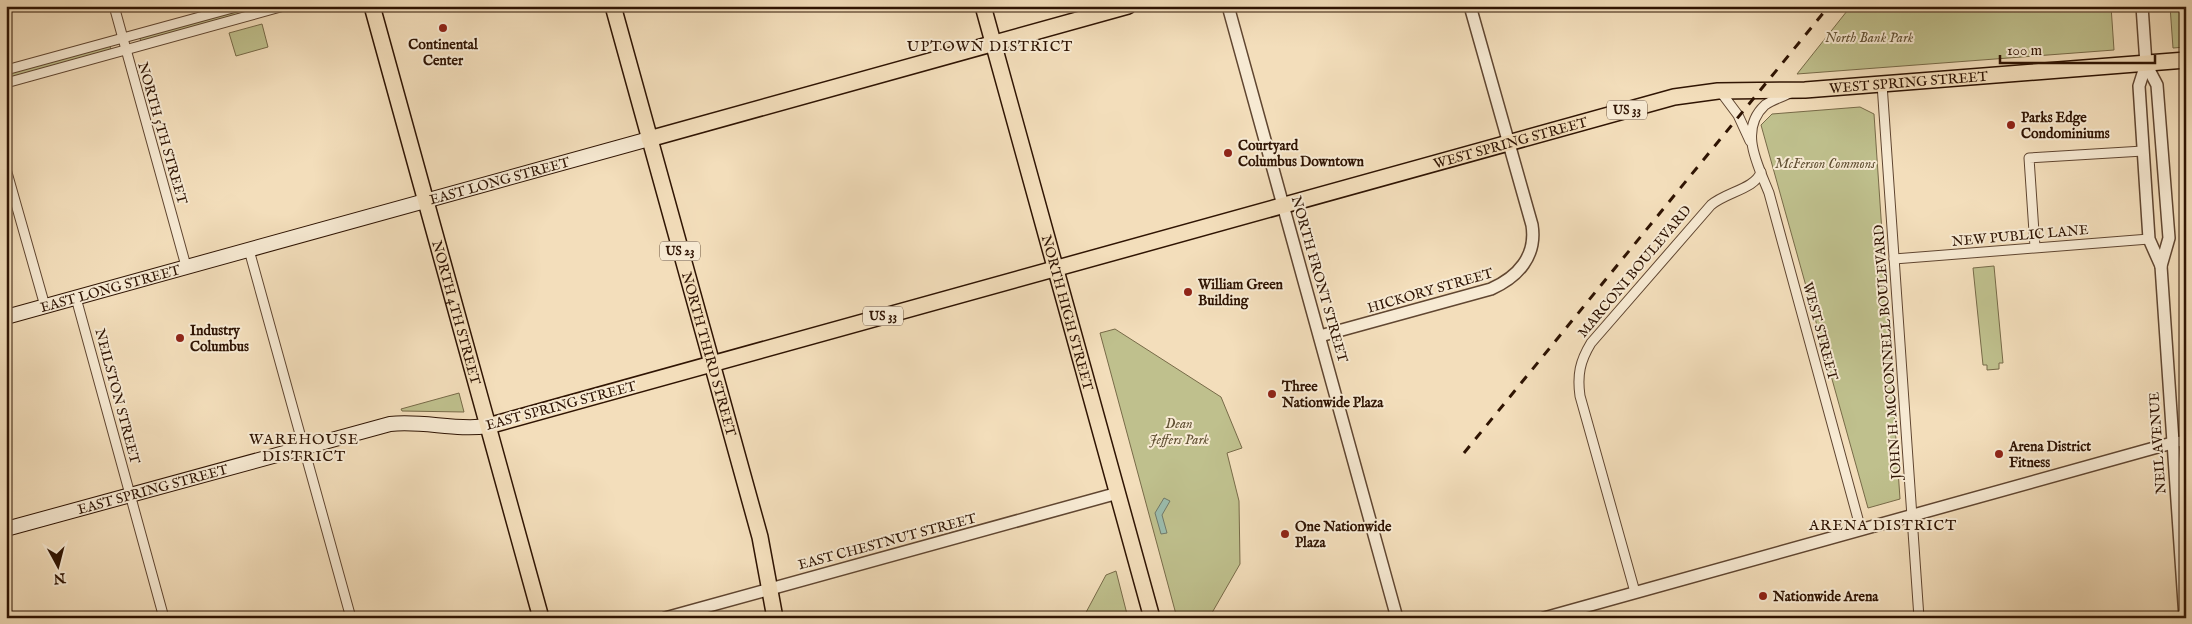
<svg xmlns="http://www.w3.org/2000/svg" width="2192" height="624" font-family="'IM FELL English',serif">
<style>
.green{fill:#bfc08d;stroke:#776a48}
.water{fill:#9bbcad;stroke:#707969}
.lines{fill:none;stroke-linecap:round;stroke-linejoin:round}
.minor-casing{stroke:#604631;stroke-width:11}
.tertiary-casing{stroke:#604631;stroke-width:14}
.secondary-casing{stroke:#2f1403;stroke-width:16}
.primary-casing{stroke:#2f1403;stroke-width:18}
.minor{stroke:#f7ead3;stroke-width:9}
.tertiary{stroke:#f7ead3;stroke-width:11}
.secondary{stroke:#f7ead3;stroke-width:14}
.primary{stroke:#f3debb;stroke-width:15}
.rail{stroke:#2f1403;stroke-width:3;stroke-dasharray:9 9;stroke-linecap:butt}
.poi-dot{fill:#8f2418;stroke:#f7ead3;stroke-width:2}
.labels{text-anchor:middle;stroke-width:4;stroke-linejoin:round;paint-order:stroke}
.shield{fill:#f7ead3;stroke:#6b5441;stroke-width:1}
.shield-label{font-size:12px;font-weight:bold;fill:#2f1403}
.park-label{font-size:14px;font-style:italic;fill:#615033;stroke:#f7ead3}
.poi-label{font-size:14px;font-weight:bold;fill:#2f1403;stroke:#f7ead3;text-anchor:start}
.street-label{font-size:14px;fill:#2f1403;stroke:#f7ead3}
.neighbourhood-label{font-size:15px;letter-spacing:1px;fill:#2f1403;stroke:#f7ead3}
</style>
<rect width="100%" height="100%" fill="#f3debb"/>
<filter id="stains"><feTurbulence type="fractalNoise" baseFrequency=".004" numOctaves="4"/><feColorMatrix values="0 0 0 0 .2 0 0 0 0 .09 0 0 0 0 .02 0 0 0 .5 -.17"/></filter>
<radialGradient id="worn" r=".72"><stop offset=".6" stop-color="#630" stop-opacity="0"/><stop offset="1" stop-color="#630" stop-opacity=".3"/></radialGradient>
<g class="green">
<path d="M240 6H284L142 45 139 35Z"/>
<path d="M1851 6 2060 9 2111 6 2114 50 1797 74Z"/>
<path d="M2170 6H2186V47L2173 48Z"/>
<path d="M262 24 268 47 236 56 229 33Z"/>
<path d="M109 43 112 53 6 83V70Z"/>
<path d="M1860 107 1874 114 1900 499 1868 508 1761 125 1772 114Z"/>
<path d="M1994 266 2003 363H1999V369L1987 370V365H1983L1973 268Z"/>
<path d="M1115 329 1221 397 1242 448 1227 453 1239 501 1240 564 1209 618H1177L1100 333Z"/>
<path d="M459 393 464 412 402 411 401 409Z"/>
<path d="M1116 571 1128 618H1083L1106 575Z"/>
</g>
<path class="water" d="M1164 498 1170 501 1162 515 1167 533 1161 534 1155 513Z"/>
<g class="lines">
<defs>
<g id="minor">
<path d="M114 6 186 266"/>
<path d="M6 70 240 6"/>
<path d="M6 83 284 6"/>
<path d="M1882 84 1919 618"/>
<path d="M1720 91 1738 115 1750 141"/>
<path d="M1790 93C1782 97 1772 100 1765 105 1738 130 1758 165 1769 193L1861 530"/>
<path d="M6 169 45 306"/>
<path d="M2035 247 2029 158 2143 151"/>
<path d="M249 250 351 618"/>
<path d="M1894 259 2149 239"/>
<path d="M76 298 164 618"/>
<path d="M2172 443 2186 440"/>
<path d="M1635 592 1580 396C1577 375 1580 361 1591 343L1711 205C1726 192 1755 189 1761 172"/>
</g>
<g id="tertiary">
<path d="M1228 6 1397 618"/>
<path d="M2142 6 2146 64 2139 86 2149 239 2161 266"/>
<path d="M2146 64 2157 85 2169 238 2161 266 2185 618"/>
<path d="M1320 336 1491 289C1518 277 1537 256 1532 225L1470 6"/>
<path d="M665 618 1118 493"/>
<path d="M1544 618 2172 443"/>
</g>
<g id="secondary">
<path id="s1" d="M6 317 649 139"/>
<path id="s2" d="M6 529 390 424C423 420 455 431 488 426"/>
</g>
<g id="primary">
<path id="s3" d="M372 6 541 618"/>
<path id="s4" d="M613 6 760 537 775 618"/>
<path id="s5" d="M983 6 1152 618"/>
<path d="M649 139 1128 6"/>
<path id="s6" d="M488 426 1674 97 1718 91 1805 90 2186 60"/>
</g>
</defs>
<use href="#minor" class="minor-casing"/>
<use href="#tertiary" class="tertiary-casing"/>
<use href="#secondary" class="secondary-casing"/>
<use href="#primary" class="primary-casing"/>
<use href="#minor" class="minor"/>
<use href="#tertiary" class="tertiary"/>
<use href="#secondary" class="secondary"/>
<use href="#primary" class="primary"/>
<path class="rail" d="M1464 453 1829 6"/>
</g>
<g class="poi-dot">
<circle cx="443" cy="28" r="5"/>
<circle cx="2011" cy="125" r="5"/>
<circle cx="1228" cy="153" r="5"/>
<circle cx="1188" cy="292" r="5"/>
<circle cx="180" cy="338" r="5"/>
<circle cx="1272" cy="394" r="5"/>
<circle cx="1999" cy="454" r="5"/>
<circle cx="1285" cy="534" r="5"/>
<circle cx="1763" cy="596" r="5"/>
</g>
<g class="labels">
<g class="shield">
<rect x="1607" y="100.5" width="40" height="19" rx="4"/>
<rect x="660" y="241.5" width="40" height="19" rx="4"/>
<rect x="863" y="306.5" width="40" height="19" rx="4"/>
</g>
<g class="shield-label">
<text x="1627" y="114">US 33</text>
<text x="680" y="255">US 23</text>
<text x="883" y="320">US 33</text>
</g>
<g class="park-label">
<text x="1869" y="42">North Bank Park</text>
<text x="1825" y="168">McFerson Commons</text>
<text x="1179" y="428">Dean<tspan x="1179" dy="16">Jeffers Park</tspan></text>
</g>
<g class="poi-label">
<text x="443" y="49" text-anchor="middle">Continental<tspan x="443" dy="16">Center</tspan></text>
<text x="2021" y="122">Parks Edge<tspan x="2021" dy="16">Condominiums</tspan></text>
<text x="1238" y="150">Courtyard<tspan x="1238" dy="16">Columbus Downtown</tspan></text>
<text x="1198" y="289">William Green<tspan x="1198" dy="16">Building</tspan></text>
<text x="190" y="335">Industry<tspan x="190" dy="16">Columbus</tspan></text>
<text x="1282" y="391">Three<tspan x="1282" dy="16">Nationwide Plaza</tspan></text>
<text x="2009" y="451">Arena District<tspan x="2009" dy="16">Fitness</tspan></text>
<text x="1295" y="531">One Nationwide<tspan x="1295" dy="16">Plaza</tspan></text>
<text x="1773" y="601">Nationwide Arena</text>
</g>
<g class="street-label">
<text dy="5" stroke="none"><textPath href="#s6" startOffset="1466">WEST SPRING STREET</textPath></text>
<text transform="translate(163 133) rotate(74)" y="5">NORTH 5TH STREET</text>
<text dy="5" stroke="none"><textPath href="#s6" startOffset="1061">WEST SPRING STREET</textPath></text>
<text dy="5" stroke="none"><textPath href="#s1" startOffset="512">EAST LONG STREET</textPath></text>
<text transform="translate(2020 235) rotate(-5)" y="5">NEW PUBLIC LANE</text>
<text transform="translate(1634 271) rotate(-50)" y="5">MARCONI BOULEVARD</text>
<text transform="translate(1320 279) rotate(74)" y="5">NORTH FRONT STREET</text>
<text dy="5" stroke="none"><textPath href="#s1" startOffset="108">EAST LONG STREET</textPath></text>
<text transform="translate(1430 290) rotate(-16)" y="5">HICKORY STREET</text>
<text dy="5" stroke="none"><textPath href="#s3" startOffset="318">NORTH 4TH STREET</textPath></text>
<text dy="5" stroke="none"><textPath href="#s5" startOffset="318">NORTH HIGH STREET</textPath></text>
<text transform="translate(1821 331) rotate(75)" y="5">WEST STREET</text>
<text transform="translate(1887 352) rotate(-94)" y="5">JOHN H. MCCONNELL BOULEVARD</text>
<text dy="5" stroke="none"><textPath href="#s4" startOffset="361">NORTH THIRD STREET</textPath></text>
<text transform="translate(118 396) rotate(75)" y="5">NEILSTON STREET</text>
<text transform="translate(561 405) rotate(-15)" y="5">EAST SPRING STREET</text>
<text transform="translate(2157 443) rotate(-94)" y="5">NEIL AVENUE</text>
<text dy="5" stroke="none"><textPath href="#s2" startOffset="152">EAST SPRING STREET</textPath></text>
<text transform="translate(887 541) rotate(-15)" y="5">EAST CHESTNUT STREET</text>
</g>
<g class="neighbourhood-label">
<text x="990" y="51">UPTOWN DISTRICT</text>
<text x="304" y="444">WAREHOUSE<tspan x="304" dy="17">DISTRICT</tspan></text>
<text x="1883" y="530">ARENA DISTRICT</text>
</g>
</g>
<rect width="2192" height="624" fill="none" stroke="#f3debb" stroke-width="25"/>
<rect x="8" y="8" width="2177" height="609" fill="none" stroke="#2f1403" stroke-width="2.5"/>
<rect x="12" y="12" width="2167" height="599" fill="none" stroke="#2f1403"/>
<g transform="translate(58 566) rotate(173)" stroke="#f7ead3" stroke-width="4" paint-order="stroke">
<path d="M0-4L9 19L0 12L-9 19Z" fill="#2f1403"/>
<text y="-8" font-size="14" font-weight="bold" text-anchor="middle" fill="#2f1403">N</text>
</g>
<path d="M2000 55v8h155v-8" fill="none" stroke="#2f1403" stroke-width="2.5"/>
<text x="2007" y="55" font-size="15" fill="#2f1403" stroke="#f7ead3" stroke-width="4" paint-order="stroke">100 m</text>
<rect width="100%" height="100%" filter="url(#stains)"/>
<rect width="100%" height="100%" fill="url(#worn)"/>
</svg>
